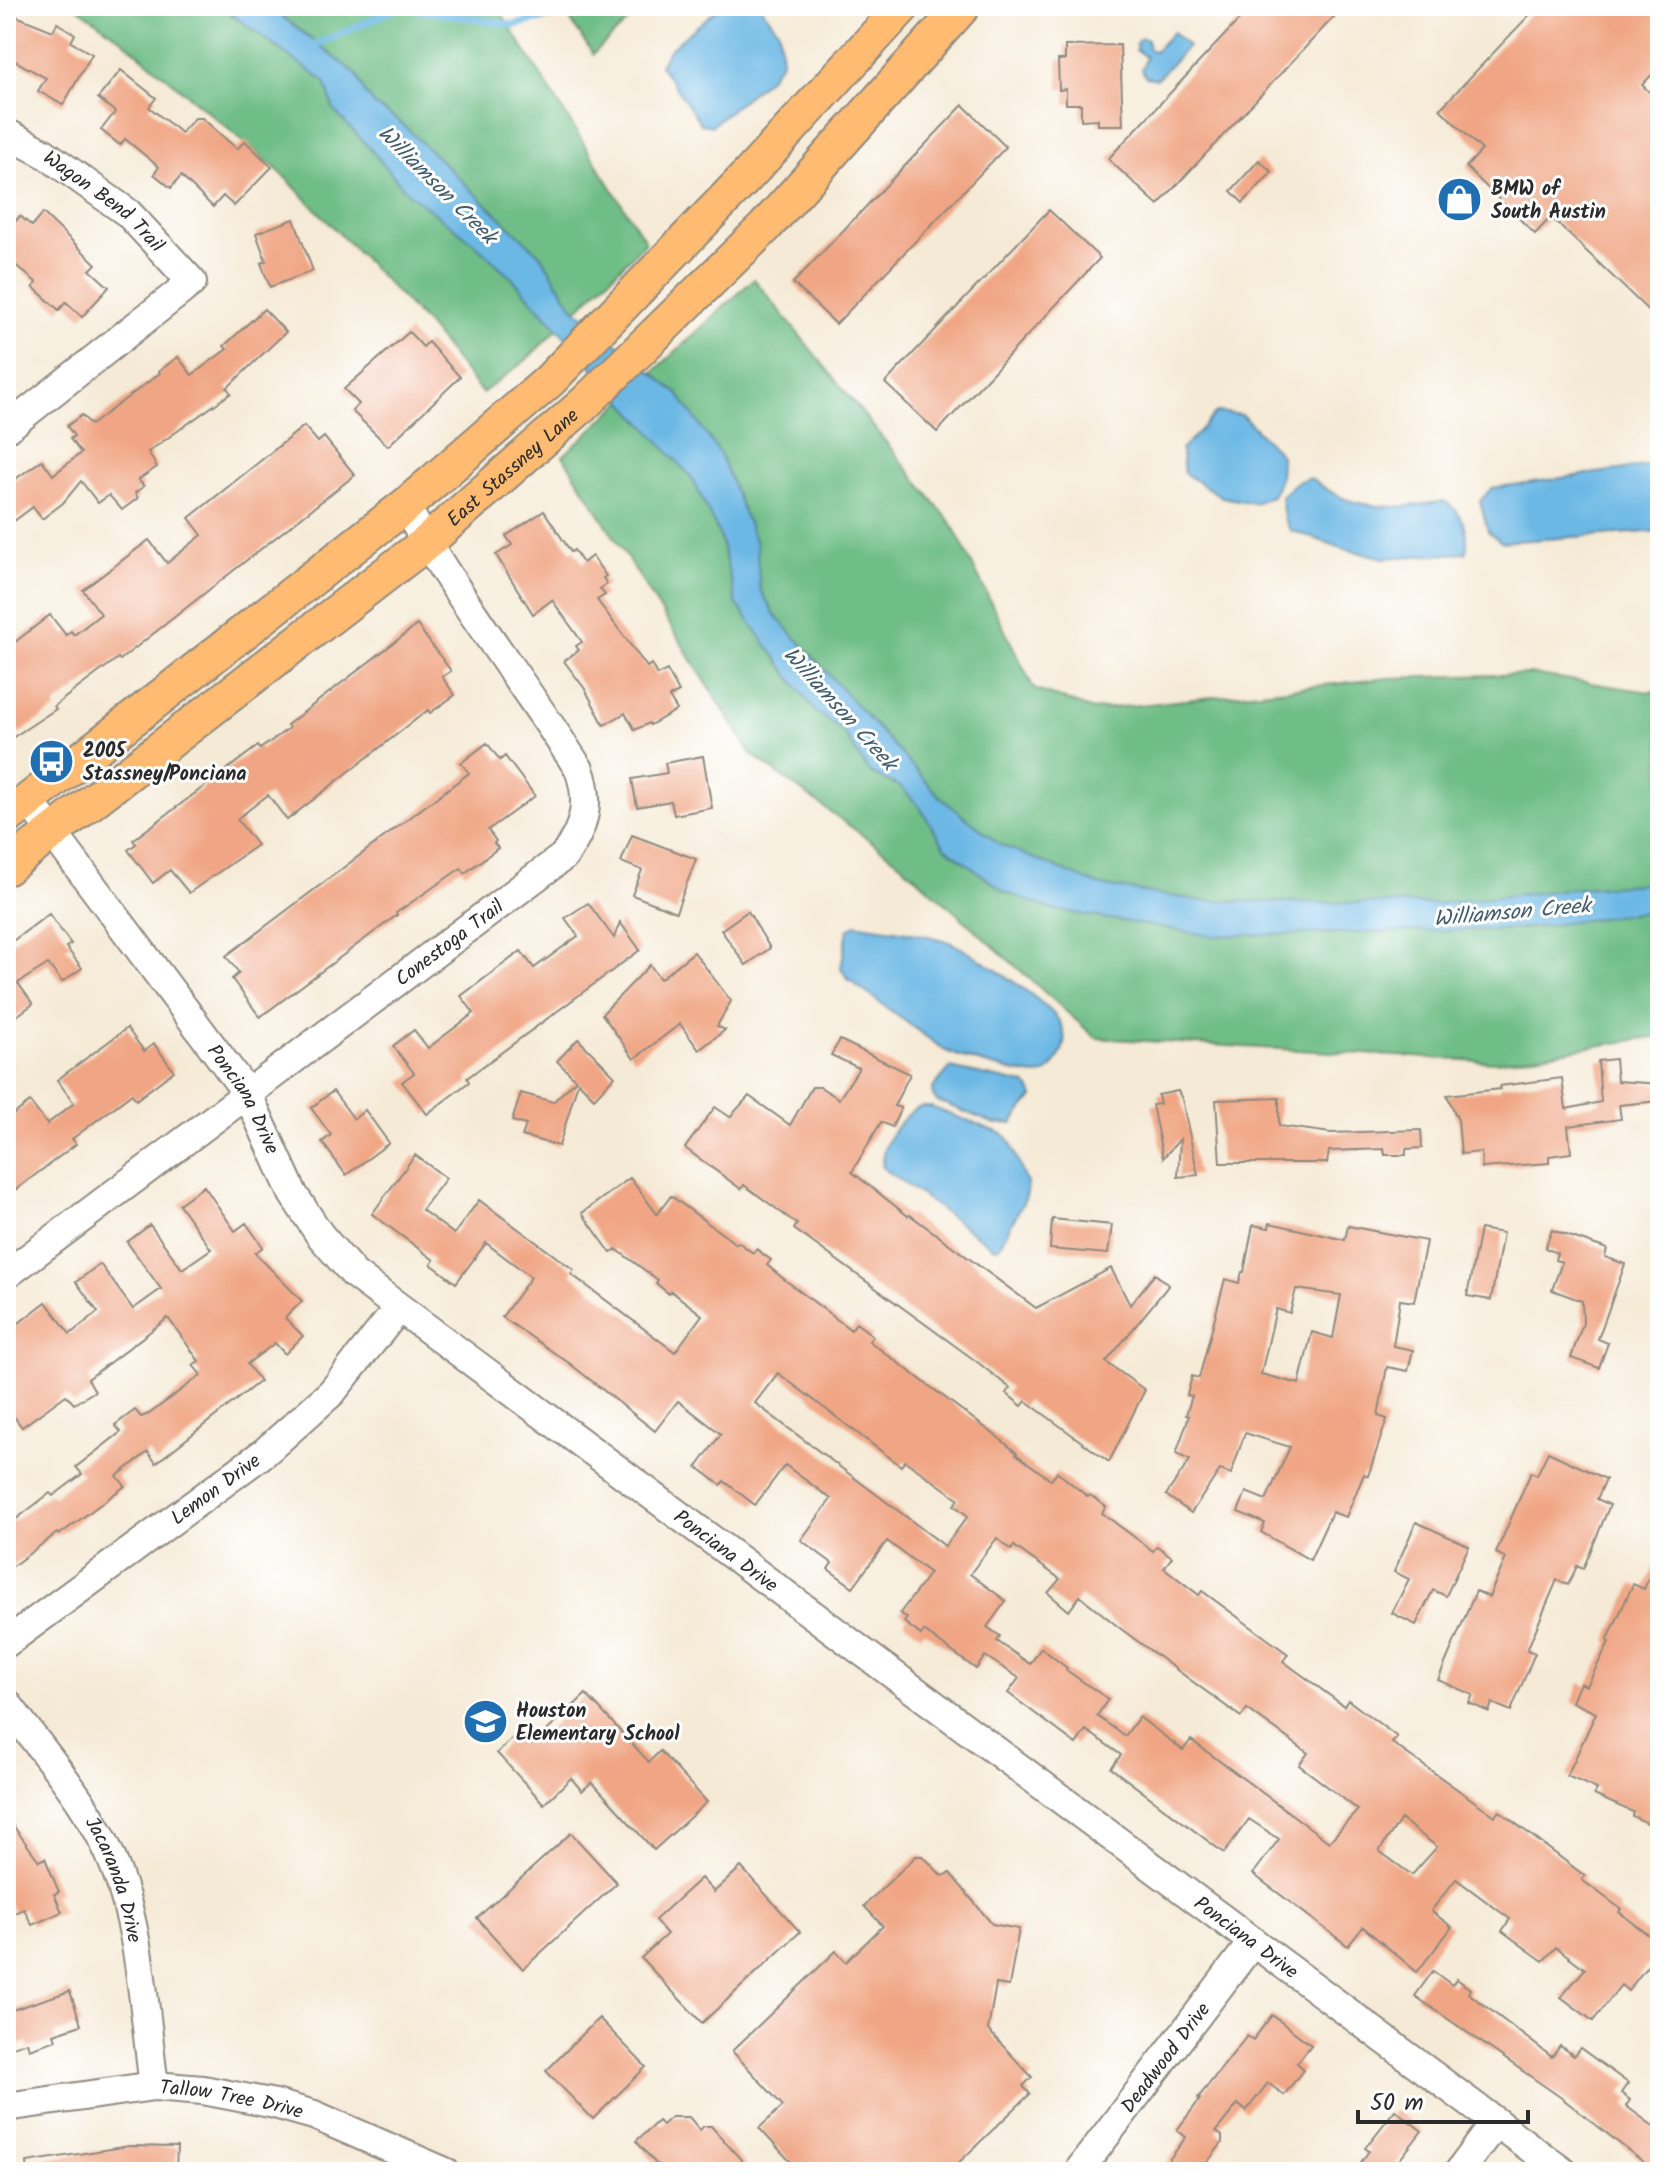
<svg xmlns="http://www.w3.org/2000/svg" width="1666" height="2178" font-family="Kalam,sans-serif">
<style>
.forest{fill:#6fbe87;stroke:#4d7459;stroke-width:2}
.water{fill:#6cb8e5;stroke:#4c7288;stroke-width:2}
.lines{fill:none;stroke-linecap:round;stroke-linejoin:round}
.stream{stroke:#6cb8e5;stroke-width:7}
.building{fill:#f0a684;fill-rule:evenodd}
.minor-casing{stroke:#908a80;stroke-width:32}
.major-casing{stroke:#908a80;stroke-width:38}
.minor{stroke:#fff;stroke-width:28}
.major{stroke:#febb71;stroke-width:34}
.labels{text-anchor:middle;stroke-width:6;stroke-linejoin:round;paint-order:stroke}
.poi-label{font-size:20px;font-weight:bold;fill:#2b2b2b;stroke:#fff;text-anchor:start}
.street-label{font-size:20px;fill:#2b2b2b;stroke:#fff}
.water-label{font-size:22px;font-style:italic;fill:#425c6c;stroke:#fff}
</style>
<rect width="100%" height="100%" fill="#fff"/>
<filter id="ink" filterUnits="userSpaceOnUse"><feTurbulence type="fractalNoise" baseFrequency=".0125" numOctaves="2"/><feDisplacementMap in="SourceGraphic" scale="16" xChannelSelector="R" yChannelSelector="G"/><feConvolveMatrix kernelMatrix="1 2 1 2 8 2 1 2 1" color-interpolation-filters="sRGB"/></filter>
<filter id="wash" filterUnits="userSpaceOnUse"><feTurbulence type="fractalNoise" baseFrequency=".006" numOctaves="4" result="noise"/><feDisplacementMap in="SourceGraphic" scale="32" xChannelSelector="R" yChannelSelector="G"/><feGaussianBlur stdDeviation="1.8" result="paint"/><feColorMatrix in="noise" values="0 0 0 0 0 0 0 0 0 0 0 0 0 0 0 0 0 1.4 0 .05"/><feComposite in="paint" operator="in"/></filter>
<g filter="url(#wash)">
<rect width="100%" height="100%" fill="#f5ead5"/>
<g class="forest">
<path d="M75 6H497L646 242 525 361 482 393 425 322 280 172 121 39Z"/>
<path d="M561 6H645L593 54Z"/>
<path d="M754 279 952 524 1034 689 1093 710 1389 678 1531 674 1650 692 1660 689V1036L1496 1062 1096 1038 898 861 752 755 563 456Z"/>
</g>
<g class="water">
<path d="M220 6H269L357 75 365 93 375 105 399 121 541 256 573 307 678 394 720 454 756 543 760 589 774 614 941 798 999 844 1098 885 1204 901 1435 904 1578 888 1660 883V910L1519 929 1211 936 1050 909 1005 892 945 847 919 806 901 787 870 773 842 730 816 712 736 603 720 536 692 478 515 281 474 243 408 193 366 144 334 111 325 82Z"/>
<path d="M721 6H760L779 31 782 61 768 79 711 126 701 124 660 65 669 50Z"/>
<path d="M1173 32 1188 46 1157 79 1146 77 1142 70 1146 57 1136 50 1137 41 1142 38 1147 40 1149 49 1154 52Z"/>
<path d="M1217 412 1242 415 1281 455 1280 479 1272 496 1254 503 1222 497 1184 473 1181 450Z"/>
<path d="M1660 464V531L1501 542 1488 531 1480 501 1492 488Z"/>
<path d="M1310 478C1321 485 1332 494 1343 498 1376 511 1411 507 1444 501 1463 512 1470 531 1466 553L1384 558 1345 549 1290 530 1284 518 1281 496 1297 482Z"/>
<path d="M856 924C884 929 913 932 940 939 962 944 1042 999 1056 1017 1064 1026 1067 1039 1062 1051 1058 1060 1053 1070 1044 1074 1030 1079 959 1057 944 1050L848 979 841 968 848 930Z"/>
<path d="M950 1068 1024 1084 1030 1088 1033 1097 1012 1123 995 1124 937 1101 933 1096 932 1089Z"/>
<path d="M920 1107H931L1003 1134 1009 1139 1028 1186 1026 1197 999 1247 994 1248 883 1168C878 1147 901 1116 920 1107Z"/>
</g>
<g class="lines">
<path class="stream" d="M311 47 400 7 513 25 573 12 579 6"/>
</g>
<g id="blocks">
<g class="building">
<path d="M1252 6H1344L1158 205 1108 159Z"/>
<path d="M1538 6H1660V66L1642 85 1660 102V322L1551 217 1535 234 1466 167 1482 150 1440 109Z"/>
<path d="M6 12 53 31 57 23 75 34 71 42 92 54 63 105 38 91 46 78 6 56Z"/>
<path d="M1120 45 1123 125H1098V119L1081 120V104H1066V89L1059 90 1058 60H1065V46Z"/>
<path d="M121 70 156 98 149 107 181 133 195 118H202L237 149 245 141 272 167 234 206 223 196 213 207 181 176 171 188 154 174 159 167 125 139 120 145 101 130 115 112 98 98Z"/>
<path d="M963 105 1006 147 836 324 793 283Z"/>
<path d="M1259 160 1272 172 1243 203 1231 191Z"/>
<path d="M1049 210 1100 258 937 432 885 383Z"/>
<path d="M43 213 96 264 90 270 109 287 82 317 66 302 59 310 33 287 37 283 6 257V232L20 216 32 226Z"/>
<path d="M294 219 313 271 270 287 261 263 266 261 256 233Z"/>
<path d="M264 309 286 332 227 388 231 393 148 452 157 467 138 480 144 486 135 493 138 498 122 510 109 495 98 503 81 481 63 503 42 519 33 507 6 527V486L42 460 53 475 81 453 70 439 74 436 67 426 82 415 91 425 160 373 159 371 178 357 192 375 227 349 224 346Z"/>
<path d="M409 332 423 347 428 342 460 377 388 446 352 411 359 404 344 389Z"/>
<path d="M304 426 318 442 324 437 355 475 120 660 118 658 54 706 56 709 6 742V649L50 615 66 635 71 631 74 635 101 614 83 590 149 540 167 563 202 535 189 518Z"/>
<path d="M544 511 571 552 574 550 583 563 592 556 606 576 603 578 607 584 600 589 605 595 597 600 647 667 651 664 657 675 667 670 679 692 669 697 677 710 650 725 649 723 635 730 625 713 604 725 585 689 564 661 579 650 576 646 582 642 552 600 533 614 496 555 512 545 506 536Z"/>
<path d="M417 625 451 671 442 677 455 695 430 713 428 710 287 820 268 795 237 819 257 845 189 893 170 870 153 883 128 850 136 844 133 840 258 746 260 749 289 728 287 725Z"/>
<path d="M487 743 500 760 505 756 535 796 488 830 496 841 494 843 498 848 465 873 461 868 396 913 397 915 260 1017 232 979 239 973 226 956 469 773 461 763Z"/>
<path d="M703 756 712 808 674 815 671 801 637 807 632 779 667 773 665 763Z"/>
<path d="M632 835 696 859 676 912 632 895 642 870 621 862Z"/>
<path d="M588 903 614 938 620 922 640 950 467 1078 469 1082 427 1114 402 1082 414 1073 393 1046 414 1030 428 1048 474 1013 461 996 521 951 534 968 578 936 565 918Z"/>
<path d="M748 911 770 948 746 965 721 930Z"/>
<path d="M49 914 71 944 66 947 82 968 62 982 48 964 18 983 33 1004 6 1024V946Z"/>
<path d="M694 952 731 1001 717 1026 725 1030 699 1050 680 1024 634 1059 602 1014 650 965 660 979Z"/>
<path d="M127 1028 144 1051 154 1044 174 1071 136 1100 132 1094 72 1139 76 1144 6 1197V1120L30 1102 47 1124 74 1103 57 1080Z"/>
<path d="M578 1039 615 1076 594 1098 578 1082 559 1146 522 1136 526 1125 512 1121 521 1093 553 1102 576 1080 557 1061Z"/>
<path d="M840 1040 910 1074 894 1106 901 1108 892 1127 881 1122 852 1172 908 1216 910 1215 1036 1308 1111 1268 1130 1305 1155 1274 1169 1285 1106 1362 1145 1390 1109 1462 1026 1401 1022 1406 1006 1393 1010 1388 976 1361 794 1229 797 1224 744 1185 741 1189 685 1148 715 1107 730 1117 749 1096 790 1125 812 1087H820L839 1099 859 1068 831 1055Z"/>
<path d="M1615 1059 1617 1081 1660 1084V1101L1619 1105 1621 1119 1568 1126 1571 1153 1549 1156V1163L1482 1168 1481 1152 1461 1154 1458 1120 1447 1095 1500 1089V1086L1562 1078 1566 1109 1601 1102 1598 1061Z"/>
<path d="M333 1091 354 1119 365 1110 389 1143 346 1175 322 1142 331 1135 311 1108Z"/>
<path d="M1178 1091 1182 1099 1198 1175 1178 1177 1180 1139 1163 1158 1152 1105 1160 1104 1158 1095Z"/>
<path d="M1279 1098V1126L1331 1133 1421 1130 1422 1148 1406 1149V1155H1385L1384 1149 1329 1151 1327 1163H1220L1216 1100Z"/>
<path d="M415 1155 446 1178 422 1210 454 1234 479 1200 574 1270 571 1274 675 1352 702 1315 671 1291 669 1294 656 1283 658 1280 616 1249 611 1253 582 1213 630 1178 657 1214 671 1196 736 1244 738 1242 753 1253 756 1249 771 1260 767 1265 785 1280 851 1330 856 1323 873 1336 869 1341 999 1438 1017 1453 1016 1454 1051 1480 1057 1472 1088 1497 1090 1495 1106 1507 1102 1513 1153 1551 1157 1546 1172 1557 1164 1568 1199 1595 1202 1591 1288 1654 1283 1661 1344 1706 1348 1700 1397 1737 1392 1743 1495 1816 1499 1811 1585 1876 1582 1880 1621 1909 1619 1912 1655 1940 1651 1945 1658 1952 1628 1991 1621 1985 1593 2021 1561 1997 1585 1969 1556 1947 1543 1961 1502 1931 1510 1919 1456 1879 1431 1911 1452 1927 1417 1972 1363 1927 1348 1946 1253 1874 1279 1839 1249 1819 1224 1853 1111 1768 1121 1755 1086 1730 1076 1744 1008 1693 1019 1678 985 1656 976 1669 924 1631 921 1635 904 1622 907 1618 900 1613 930 1573 887 1541 853 1587 828 1569 832 1563 801 1540 831 1499 785 1465 755 1505 724 1481 721 1485 697 1467 721 1434 678 1401 655 1431 569 1363 502 1317 531 1277 486 1243 456 1283 431 1264 434 1260 372 1214ZM778 1373 901 1466 905 1461 959 1499 954 1505 968 1516 945 1546 755 1403ZM997 1538 1011 1550 1014 1546 1060 1579 1048 1593 1069 1611 1080 1596 1121 1629 1241 1717 1247 1709 1308 1753 1299 1765 1358 1810 1329 1842 1191 1740 1183 1750 1139 1717 1125 1736 1097 1716 1108 1699 1066 1670 1067 1668 1041 1648 1030 1664 997 1641 1000 1636 987 1627 1006 1601 970 1574ZM1401 1819 1437 1847 1412 1875 1379 1851Z"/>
<path d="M204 1186 235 1231 246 1223 263 1247 255 1253 302 1301 285 1318 303 1336 285 1354 275 1343 247 1364 260 1381 156 1463 148 1452 117 1476 125 1486 59 1535 57 1533 6 1571V1527L50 1493 53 1496 82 1474 76 1467 121 1432 115 1425 135 1410 141 1417 149 1414 201 1375 193 1365 199 1361 168 1318 88 1379 95 1391 74 1404 66 1395 22 1427 6 1406V1333L46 1302 70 1334 98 1312 76 1282 100 1264 133 1309 161 1289 127 1242 150 1225 182 1269 211 1249 179 1204Z"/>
<path d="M1052 1219 1112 1225 1108 1254 1050 1249Z"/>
<path d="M1270 1223 1345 1240 1348 1226 1426 1241 1414 1302 1400 1300 1393 1346 1413 1350 1408 1371 1387 1367 1378 1416 1387 1419 1368 1476 1364 1474 1346 1517 1332 1512 1310 1560 1261 1532 1265 1523 1238 1512 1246 1492 1266 1500 1290 1447 1245 1433 1231 1474 1220 1470 1191 1513 1166 1495 1190 1460 1176 1454 1189 1416 1186 1415 1192 1396 1187 1395 1192 1376 1199 1378 1225 1279 1239 1283 1242 1272H1244L1253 1225 1269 1228ZM1296 1289 1341 1295 1333 1338 1312 1332 1299 1384 1261 1374 1276 1309 1290 1313Z"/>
<path d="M1480 1229 1503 1233 1491 1300 1467 1296Z"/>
<path d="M1552 1230 1607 1249 1605 1257 1625 1264 1598 1339 1608 1343 1599 1368 1571 1358 1583 1323 1582 1301 1552 1290 1562 1262 1555 1260 1557 1253 1545 1248Z"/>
<path d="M1548 1452 1606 1479 1597 1499 1610 1505 1583 1569 1577 1566 1568 1585 1557 1580 1527 1650 1535 1653 1511 1711 1492 1703 1489 1712 1469 1703 1473 1695 1438 1680 1476 1591 1489 1597 1506 1558 1496 1553 1531 1472 1537 1475Z"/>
<path d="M1416 1522 1469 1546 1446 1596 1433 1590 1416 1625 1392 1613 1409 1579 1394 1572Z"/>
<path d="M1660 1553V1829L1632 1816 1633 1812 1594 1795 1597 1789 1567 1776 1596 1713 1572 1702 1580 1683 1587 1686 1609 1642 1607 1641 1633 1584 1644 1589Z"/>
<path d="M586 1694 649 1762 660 1751 707 1802 654 1850 592 1782 582 1791 571 1778 544 1804 497 1753 521 1730 533 1744Z"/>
<path d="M6 1816 39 1861 45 1858 59 1892 54 1894 62 1912 32 1925 24 1909 14 1913 6 1896Z"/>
<path d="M571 1833 617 1883 523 1969 477 1918Z"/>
<path d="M916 1856H923L942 1876 950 1873 992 1924 1019 1929 1009 1986 996 1984 988 2030 1032 2077 1023 2086 1030 2094 949 2172H800L759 2128 783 2106 732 2051 836 1951 846 1962 883 1926 864 1906Z"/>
<path d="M741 1867 800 1932 702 2023 641 1958 667 1934 655 1920 701 1878 714 1892Z"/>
<path d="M1433 1971 1452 1985 1457 1979 1470 1989 1468 1993 1552 2057 1560 2046 1574 2056 1580 2048 1628 2083 1621 2093 1630 2100 1626 2106 1660 2131V2172H1656L1563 2099 1415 1996Z"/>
<path d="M70 1991 81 2025 54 2034 56 2040 29 2049 27 2042 6 2049V2012Z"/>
<path d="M1272 2015 1311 2045 1297 2063 1304 2069 1284 2095 1268 2083 1246 2111 1238 2104 1216 2131 1222 2136V2143L1200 2172H1160L1186 2137 1177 2130 1200 2099 1198 2098 1247 2036 1253 2040Z"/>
<path d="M599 2018 646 2067 593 2119 546 2071Z"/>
<path d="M1395 2110 1422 2131 1390 2172H1354L1369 2151 1365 2148Z"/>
<path d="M671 2117H689L700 2130 704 2126H711L752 2172H663L636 2141 658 2121 662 2125Z"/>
<path d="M129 2146 177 2147 176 2172H28L27 2162Z"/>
</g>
</g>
</g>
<g filter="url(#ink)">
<use href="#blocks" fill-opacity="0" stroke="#908a80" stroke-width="2"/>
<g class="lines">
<defs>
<g id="minor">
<path id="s1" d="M6 133 44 153 128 213 192 282 6 429"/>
<path id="s2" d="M29 801 247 1093 293 1194 320 1235 354 1274 1563 2172"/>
<path id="s3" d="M6 1275 564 856C585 828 591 801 579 769 522 681 457 597 405 506"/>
<path id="s4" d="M6 1643 265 1452 332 1392 398 1309"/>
<path id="s5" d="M6 1702C39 1747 79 1792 104 1842 141 1916 143 2005 154 2086"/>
<path id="s6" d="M6 2107 154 2086 203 2090 275 2104 314 2115 445 2172"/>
<path id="s7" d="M1078 2172 1252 1943"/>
<path d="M1459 2172 1496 2122"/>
</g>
<g id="major">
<path d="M6 818 405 506 549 381 750 173 903 6"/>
<path id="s8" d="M6 868 426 543 585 403 765 227 963 6"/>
</g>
</defs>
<use href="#minor" class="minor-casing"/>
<use href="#major" class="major-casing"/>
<use href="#minor" class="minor"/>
<use href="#major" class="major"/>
</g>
</g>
<defs>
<symbol id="shop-disc" viewBox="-11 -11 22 22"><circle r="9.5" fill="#1f6fb2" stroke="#fff"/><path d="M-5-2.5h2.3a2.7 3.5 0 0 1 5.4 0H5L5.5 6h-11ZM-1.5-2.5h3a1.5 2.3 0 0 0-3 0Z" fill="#fff"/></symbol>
<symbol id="bus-disc" viewBox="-11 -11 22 22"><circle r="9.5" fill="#1f6fb2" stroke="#fff"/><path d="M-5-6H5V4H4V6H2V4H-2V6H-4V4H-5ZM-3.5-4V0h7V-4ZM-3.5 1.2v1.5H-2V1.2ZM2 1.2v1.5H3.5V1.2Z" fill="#fff"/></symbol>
<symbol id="school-disc" viewBox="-11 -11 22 22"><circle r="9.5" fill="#1f6fb2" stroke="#fff"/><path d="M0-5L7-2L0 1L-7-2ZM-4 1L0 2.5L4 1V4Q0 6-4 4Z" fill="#fff"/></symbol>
</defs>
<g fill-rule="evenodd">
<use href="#shop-disc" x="1434" y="174" width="51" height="51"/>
<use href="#bus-disc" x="26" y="736" width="51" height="51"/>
<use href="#school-disc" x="460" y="1696" width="51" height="51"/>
</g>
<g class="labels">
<g class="poi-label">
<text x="1491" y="195">BMW of<tspan x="1491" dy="23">South Austin</tspan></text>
<text x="83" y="757">2005<tspan x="83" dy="23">Stassney/Ponciana</tspan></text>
<text x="516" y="1717">Houston<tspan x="516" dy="23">Elementary School</tspan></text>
</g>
<g class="street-label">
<text dy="7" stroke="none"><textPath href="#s1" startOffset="120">Wagon Bend Trail</textPath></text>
<text dy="7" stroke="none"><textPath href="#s8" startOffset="646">East Stassney Lane</textPath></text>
<text dy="7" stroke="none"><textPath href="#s3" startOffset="554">Conestoga Trail</textPath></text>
<text dy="7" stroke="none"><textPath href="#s2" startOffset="368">Ponciana Drive</textPath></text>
<text dy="7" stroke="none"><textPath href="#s4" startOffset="260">Lemon Drive</textPath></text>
<text dy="7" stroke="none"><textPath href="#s2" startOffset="1040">Ponciana Drive</textPath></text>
<text dy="7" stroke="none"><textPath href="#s5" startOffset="210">Jacaranda Drive</textPath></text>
<text dy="7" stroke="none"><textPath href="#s2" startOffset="1688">Ponciana Drive</textPath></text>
<text dy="7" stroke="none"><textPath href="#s7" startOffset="144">Deadwood Drive</textPath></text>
<text dy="7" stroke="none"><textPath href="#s6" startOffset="228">Tallow Tree Drive</textPath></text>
</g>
<g class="water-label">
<text transform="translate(438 184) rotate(45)" y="8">Williamson Creek</text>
<text transform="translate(841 708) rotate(48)" y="8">Williamson Creek</text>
<text transform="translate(1512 911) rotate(-5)" y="8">Williamson Creek</text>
</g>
</g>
<rect width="1666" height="2178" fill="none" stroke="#fff" stroke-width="32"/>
<path d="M1358 2110v12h170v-12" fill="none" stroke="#2b2b2b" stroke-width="4"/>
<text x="1370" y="2110" font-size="24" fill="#2b2b2b" stroke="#ffffff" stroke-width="6" paint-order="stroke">50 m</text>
</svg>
